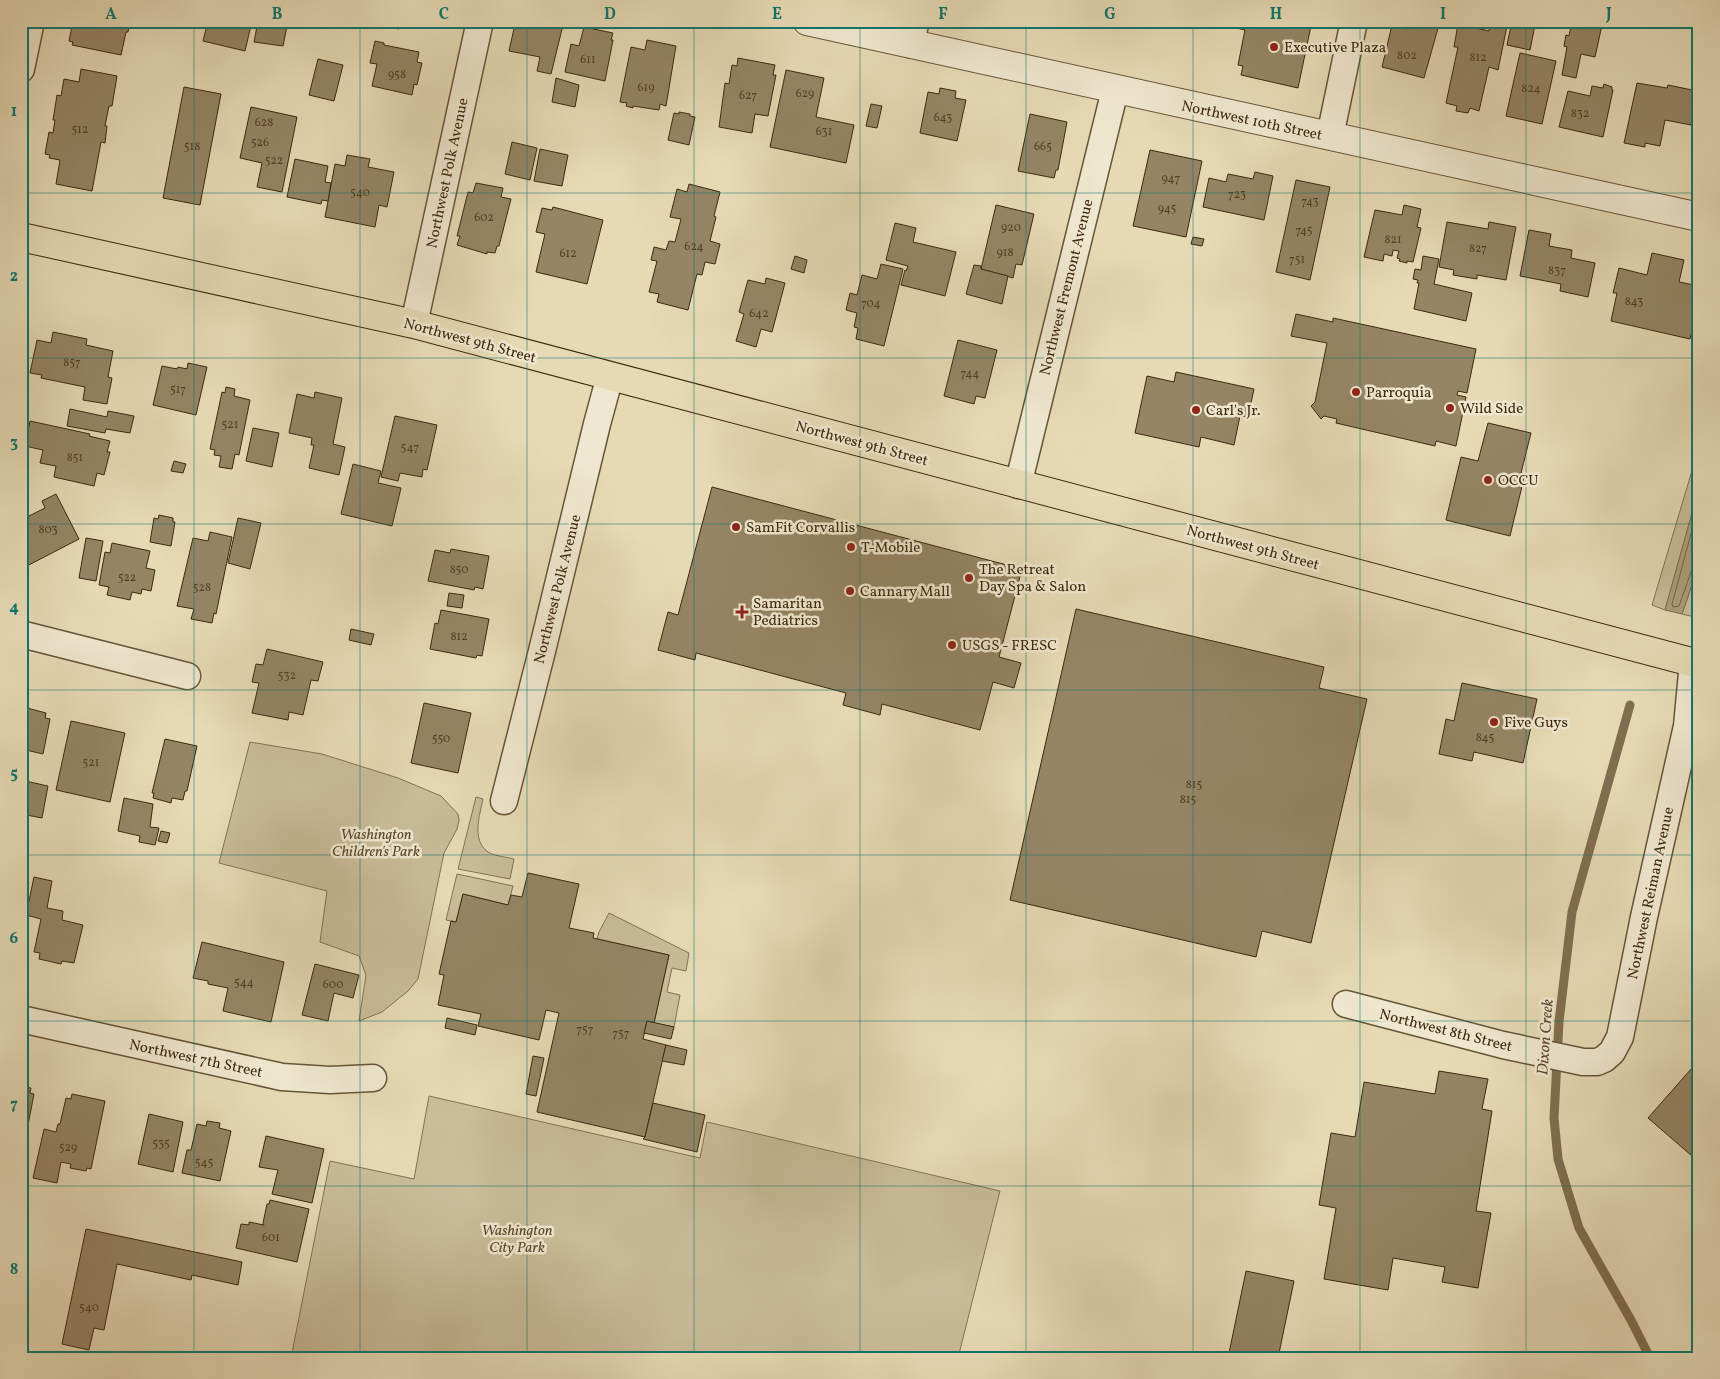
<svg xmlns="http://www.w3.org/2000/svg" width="1720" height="1379" font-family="Vollkorn,serif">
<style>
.green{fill:#c9bc99;stroke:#837254}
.water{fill:#ad9e7c;stroke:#806f50}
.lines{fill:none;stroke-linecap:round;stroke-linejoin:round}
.shore{stroke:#756445;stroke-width:1}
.stream{stroke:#806f50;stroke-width:9}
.building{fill:#958565;stroke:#3d290e}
.minor-casing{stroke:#675538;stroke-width:29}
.tertiary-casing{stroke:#675538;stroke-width:30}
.primary-casing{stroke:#3d290e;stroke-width:30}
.minor{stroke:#efe7cf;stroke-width:26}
.tertiary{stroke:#efe7cf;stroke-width:28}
.primary{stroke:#e6dab5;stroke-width:28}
.grid{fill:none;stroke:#0f766e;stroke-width:1;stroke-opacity:0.55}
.poi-dot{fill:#8f2418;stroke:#efe7cf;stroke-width:2}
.labels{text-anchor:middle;stroke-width:5;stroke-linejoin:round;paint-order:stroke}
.number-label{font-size:12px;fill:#534024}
.poi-label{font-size:15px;fill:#3d290e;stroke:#efe7cf;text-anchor:start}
.street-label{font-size:15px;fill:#3d290e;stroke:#efe7cf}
.park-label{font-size:15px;font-style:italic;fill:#59462a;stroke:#efe7cf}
.water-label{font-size:16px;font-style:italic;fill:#5f4c2f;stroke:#efe7cf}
.neatline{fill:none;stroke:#0f766e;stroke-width:2}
.grid-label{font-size:16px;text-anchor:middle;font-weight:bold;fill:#0f766e}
</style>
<rect width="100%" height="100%" fill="#e6dab5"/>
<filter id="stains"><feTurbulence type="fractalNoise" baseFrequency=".004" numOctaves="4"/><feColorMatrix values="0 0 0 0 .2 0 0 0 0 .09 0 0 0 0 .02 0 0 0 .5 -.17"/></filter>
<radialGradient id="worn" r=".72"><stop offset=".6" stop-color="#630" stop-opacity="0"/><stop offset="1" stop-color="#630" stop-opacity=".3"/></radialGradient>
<g class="green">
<path d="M1699 447V488L1665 610 1652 605Z"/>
<path d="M1699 564V618L1682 614Z"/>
<path d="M250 742 322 754 398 778 441 796 458 814 459 821 457 829 444 853 418 979 408 991 382 1012 359 1021 366 975 359 956 320 942 327 891 219 863Z"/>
<path d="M476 797 483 799C480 814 471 840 488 852 494 856 507 857 514 859L510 879 458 869Z"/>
<path d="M457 874 513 886 508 905 463 894 456 922 446 920Z"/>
<path d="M609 913 689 953 686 971 672 968 667 992 680 995 674 1027 654 1023 669 955 597 939 599 932Z"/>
<path d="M429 1096 700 1158 707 1122 1000 1191 958 1358H291L330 1161 414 1179Z"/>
</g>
<path class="water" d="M1699 488V564L1682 614 1665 610Z"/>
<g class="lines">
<path class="shore" d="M1699 504 1672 604 1673 607 1679 606 1692 569 1695 566H1699"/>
<path class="stream" d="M1630 705 1572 912 1559 1022 1554 1118 1558 1159 1579 1228 1632 1322 1650 1358"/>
</g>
<g class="building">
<path d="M73 21H130L128 32H126L121 55 72 45 73 42 69 41Z"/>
<path d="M208 21H252L245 51 203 41Z"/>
<path d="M258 21H288L283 46 254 42Z"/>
<path d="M382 21H401L399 29 381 25Z"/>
<path d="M521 21H564L551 74 537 71 540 57 509 51 515 24 520 25Z"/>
<path d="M1233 21H1312L1298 88 1241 75 1243 66 1238 65 1245 30 1232 27Z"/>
<path d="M1393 21H1440L1424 78 1382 67Z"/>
<path d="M1491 21H1508L1498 70 1489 67 1479 111 1470 108 1468 113 1456 111 1457 106 1446 103 1458 47H1454L1458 24 1489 31Z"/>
<path d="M1512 21 1535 25 1530 50 1507 45Z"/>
<path d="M1572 21H1581L1602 25 1595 57 1581 54 1576 78 1562 75 1567 47 1564 46 1566 35 1569 36Z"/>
<path d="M584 27 613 33 611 40H613L605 81 565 72 571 44 579 46Z"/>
<path d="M647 40 676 46 666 106 660 104 659 110 633 106V108L626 106 627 103 620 102 631 47 645 50Z"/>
<path d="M375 41 384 43V45L419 52 417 62 422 63 417 85 414 84 412 95 372 86 377 64 370 63Z"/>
<path d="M1520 53 1556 61 1542 124 1506 116Z"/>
<path d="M738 58 775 65 773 75H776L768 116 755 114 752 133 719 127 725 83 729 84 732 65 737 66Z"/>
<path d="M318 59 343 65 334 101 309 95Z"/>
<path d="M81 69 117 76 112 106H109L105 126H107L105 143 101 142 92 191 56 184 60 160 49 158 50 155 45 154 49 132 53 133 55 120H53L57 95 61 96 64 79 79 82Z"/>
<path d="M786 70 824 78 816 117 854 125 846 163 770 147Z"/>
<path d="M556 78 579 85 575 107 552 102Z"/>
<path d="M1637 83 1667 88 1668 85 1697 91 1691 125 1665 120 1660 146 1645 143V147L1624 143Z"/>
<path d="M1604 84 1612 87V90H1613L1603 137 1559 127 1568 91 1590 96 1592 86 1603 88Z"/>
<path d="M184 87 221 94 200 205 163 198Z"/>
<path d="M940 88 956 91 955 98 966 100 957 141 920 133 928 92 939 94Z"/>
<path d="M871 104 882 106 877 128 866 126Z"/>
<path d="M251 107 297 117 282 192 257 187 262 163 240 158Z"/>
<path d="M679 112 690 114V116L695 117 689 145 668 140 674 113 679 114Z"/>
<path d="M1030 114 1067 122 1058 170H1056L1054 178 1018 171Z"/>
<path d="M512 142 537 148 530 180 505 174Z"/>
<path d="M540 149 568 155 562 186 534 181Z"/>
<path d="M1150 150 1202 161 1186 237 1133 226Z"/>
<path d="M347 155 370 159 368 167 394 172 387 207 379 205 375 227 325 217 335 164 345 166Z"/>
<path d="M295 159 328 166 325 182 331 183 328 201 322 200 321 204 287 197Z"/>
<path d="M1255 172 1273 176 1264 220 1203 207 1209 178 1226 182 1228 174 1253 179Z"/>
<path d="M1296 180 1330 187 1310 280 1276 272Z"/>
<path d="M476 183 503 188 501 197 511 199 499 246H497L495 253 487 252V254L457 245 460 236H457L468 192 473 193Z"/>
<path d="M689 184 720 192 714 216 716 217 710 241 720 244 715 264 705 262 702 275 697 274 688 310 657 302 659 294 649 292 657 261 651 260 654 247 666 250 669 241 675 242 681 219 670 217 677 189 687 192Z"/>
<path d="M996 205 1034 214 1022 265 1016 264 1013 278 981 269Z"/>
<path d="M1404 205 1421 209 1417 227 1421 228 1413 262 1407 261V263L1399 261 1400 259 1397 258 1399 251 1393 250 1392 256 1384 254 1383 261 1364 257 1375 210 1402 215Z"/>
<path d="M553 207 603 220 587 284 536 272 545 234 536 232 542 208 552 210Z"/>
<path d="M1447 222 1488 229 1489 222 1516 227 1506 280 1477 275V279L1453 275 1454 270 1439 267Z"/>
<path d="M895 223 916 228 913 242 956 252 945 296 901 285 905 270 906 271 908 266 886 260Z"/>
<path d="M1529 230 1551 234 1549 246 1572 250 1571 258 1595 263 1588 297 1560 291 1561 284 1520 276Z"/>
<path d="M1193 237 1204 239 1202 246 1191 244Z"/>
<path d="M1652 253 1684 260 1679 282 1699 286V311H1697L1690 339 1611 321 1617 293H1613L1619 268 1647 275Z"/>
<path d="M795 256 807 260 804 273 791 269Z"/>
<path d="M1423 256 1439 259 1434 284 1472 293 1466 321 1414 309 1419 283H1417L1418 280 1413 279 1415 269 1421 270Z"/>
<path d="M881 264 903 269 884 346 856 339 858 328 854 327 857 313 846 310 850 293 857 295 862 275 877 279Z"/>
<path d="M974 265 981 266V269L1008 276 1002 304 966 294Z"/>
<path d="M766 278 785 283 772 332 761 329 756 347 736 341 744 314 739 312 748 280 765 284Z"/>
<path d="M1296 314 1333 322V318L1476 349 1467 393 1458 391 1457 395 1466 397 1456 446 1436 441 1435 446 1336 423 1337 419 1324 416 1321 419 1311 406 1315 402 1327 343 1291 336Z"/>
<path d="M53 332 87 339 86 345 113 351 108 377 112 378 107 404 83 400 85 387 41 378 42 375 30 373 37 340 51 343Z"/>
<path d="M958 340 997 350 985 398 976 396 974 404 944 396Z"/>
<path d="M188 363 207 367 196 415 153 405 162 366 177 369 178 367 187 369Z"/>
<path d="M1176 372 1254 389 1248 417 1240 416 1234 445 1201 437 1199 447 1135 433 1147 376 1174 382Z"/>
<path d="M226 387 235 389 234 396 250 400 239 455 235 454 232 469 219 467 221 456 214 455 215 450 210 449 222 392 225 393Z"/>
<path d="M315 392 342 398 333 444 345 447 339 475 309 468 314 445H311L312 438 289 433 297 394 314 398Z"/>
<path d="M70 409 107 417 108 411 134 416 130 433 106 429 105 433 67 426Z"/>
<path d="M395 416 437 425 427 470 423 469 422 477 400 473 398 481 381 477Z"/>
<path d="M30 421 90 434 89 436 110 441 107 452H110L104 475 97 473 94 486 54 477 56 466 40 463 43 450 25 446Z"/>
<path d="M1488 423 1531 433 1521 473 1525 474 1510 536 1446 520 1461 457 1478 461Z"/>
<path d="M253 428 279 433 272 467 246 461Z"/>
<path d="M174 461 186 464 183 473 171 471Z"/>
<path d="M353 464 381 471 378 483 401 488 392 526 341 514Z"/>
<path d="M712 487 1022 569 999 657 1021 663 1014 688 993 682 980 730 882 704 880 715 843 705 846 693 696 653 695 660 658 650 668 612 678 615Z"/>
<path d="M56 494 79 539 21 569V520L45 508 42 501Z"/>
<path d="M159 515 173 518V522H175L171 546 150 542 154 518 158 519Z"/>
<path d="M238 518 261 523 250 569 228 563Z"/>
<path d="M210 532 232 537 216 614 214 613 212 623 191 619 194 609 177 606 193 538 208 541Z"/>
<path d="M86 538 103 541 96 581 79 578Z"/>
<path d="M112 543 150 551 146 568 155 570 151 591 142 589 141 594 132 592 130 600 107 595 109 587 99 585 105 552 110 553Z"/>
<path d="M451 549 489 556 483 589 475 587 474 590 428 581 435 550 450 553Z"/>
<path d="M449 593 464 595 462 608 447 606Z"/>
<path d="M1076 609 1324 667 1319 688 1367 699 1311 943 1262 931 1256 957 1010 900Z"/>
<path d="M441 610 489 619 482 656 477 655 476 658 430 649 435 623 438 624Z"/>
<path d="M351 629 374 634 371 645 349 640Z"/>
<path d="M267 649 323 662 318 681 311 680 303 715 289 712 288 720 252 713 259 683 252 682 256 664 263 665Z"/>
<path d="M1462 683 1537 699 1523 763 1474 752 1472 761 1439 754 1446 719 1454 721Z"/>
<path d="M424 703 471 713 458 773 411 763Z"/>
<path d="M27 708 46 713 45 718 50 719 43 754 26 750 24 761H21V711L26 712Z"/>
<path d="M71 721 125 733 110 802 56 790Z"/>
<path d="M165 739 197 746 187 791H185L183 800 172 798 171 803 153 798 154 793H152Z"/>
<path d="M21 780 48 786 42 818 21 814Z"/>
<path d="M124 798 153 804 150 827 159 828 155 845 139 842 140 836 118 831Z"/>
<path d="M161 831 170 833 167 843 158 841Z"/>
<path d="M528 873 579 884 569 928 594 933 593 938 669 955 654 1023 647 1021 643 1039 666 1045 645 1137 537 1112 559 1013 546 1010 539 1040 478 1026 481 1014 438 1005 444 975 439 974 451 921 456 922 463 894 508 905 511 895 522 897Z"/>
<path d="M34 877 52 881 47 908 63 911 62 920 83 925 74 963 62 961 61 964 39 959 40 953 34 952 41 919 26 915Z"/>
<path d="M21 893 27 894 22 916 21 915Z"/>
<path d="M202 942 284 962 271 1022 223 1011 228 988 208 984V981L193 978Z"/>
<path d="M315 964 359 975 353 998 334 993 328 1021 302 1015Z"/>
<path d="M447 1018 477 1025 475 1035 445 1028Z"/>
<path d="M647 1021 674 1027 671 1039 644 1033Z"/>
<path d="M666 1045 687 1050 684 1065 662 1061Z"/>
<path d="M533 1056 544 1058 536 1096 526 1094Z"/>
<path d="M1699 1060V1162L1648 1118Z"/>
<path d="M1439 1071 1488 1079 1482 1109 1492 1111 1476 1211 1491 1213 1478 1288 1442 1282 1445 1267 1393 1258 1388 1290 1324 1279 1336 1208 1319 1205 1331 1133 1355 1137 1364 1082 1435 1094Z"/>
<path d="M21 1086 31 1088 30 1093 34 1094 24 1146 21 1145Z"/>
<path d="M72 1094 105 1101 91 1169 87 1168 86 1171 70 1168 71 1164 61 1162 57 1183 33 1178 44 1129 56 1132 58 1124H60L66 1098 71 1099Z"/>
<path d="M653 1103 705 1115 697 1152 643 1139 645 1137Z"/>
<path d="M149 1114 183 1122 173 1172 138 1164Z"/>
<path d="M207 1121 220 1123 219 1128 231 1131 220 1181 182 1173 187 1150H191L197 1124 206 1126Z"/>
<path d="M266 1136 324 1149 312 1203 272 1194 278 1170 259 1167Z"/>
<path d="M270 1200 309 1209 297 1262 236 1248 241 1224 249 1225V1222L264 1225 263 1223 267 1204H269Z"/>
<path d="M86 1229 242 1262 238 1285 192 1275 191 1280 117 1264 104 1330 94 1328 89 1350 62 1344Z"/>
<path d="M1246 1271 1294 1281 1278 1358H1228Z"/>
</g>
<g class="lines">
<defs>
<g id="minor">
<path d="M910 44 916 21"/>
<path d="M21 69 31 21"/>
<path d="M1330 136 1354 21"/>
<path d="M414 324 480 21"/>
<path d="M1018 485 1115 90"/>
<path d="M21 634 187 676"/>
<path d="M504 801 542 651 597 424 610 376"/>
<path d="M1346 1004 1503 1045 1583 1062H1597L1604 1059 1612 1052 1620 1037 1644 917 1687 726 1693 662"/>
<path d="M21 1019 282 1077 330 1080 373 1078"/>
</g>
<path id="tertiary" d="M807 21 1699 217"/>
<path id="primary" d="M21 237 414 324 1699 664"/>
</defs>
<use href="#minor" class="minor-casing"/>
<use href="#tertiary" class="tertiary-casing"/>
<use href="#primary" class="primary-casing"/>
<use href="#minor" class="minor"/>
<use href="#tertiary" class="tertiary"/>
<use href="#primary" class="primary"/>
</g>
<path class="grid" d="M194 21V1358M360 21V1358M527 21V1358M694 21V1358M860 21V1358M1026 21V1358M1193 21V1358M1360 21V1358M1526 21V1358M21 193H1699M21 358H1699M21 524H1699M21 690H1699M21 855H1699M21 1021H1699M21 1186H1699"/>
<g class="poi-dot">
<circle cx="1274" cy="47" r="5"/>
<circle cx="1356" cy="392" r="5"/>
<circle cx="1450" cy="408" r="5"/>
<circle cx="1196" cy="410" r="5"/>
<circle cx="1488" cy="480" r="5"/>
<circle cx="736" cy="527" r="5"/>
<circle cx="851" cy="547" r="5"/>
<circle cx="969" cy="578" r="5"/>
<circle cx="850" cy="591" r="5"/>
<path d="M739.5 604.5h5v5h5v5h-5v5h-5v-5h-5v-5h5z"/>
<circle cx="952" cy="645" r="5"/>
<circle cx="1494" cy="722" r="5"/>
</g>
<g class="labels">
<g class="number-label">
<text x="1407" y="59">802</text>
<text x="1478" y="61">812</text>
<text x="588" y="63">611</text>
<text x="397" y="78">958</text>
<text x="646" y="91">619</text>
<text x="1531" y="92">824</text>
<text x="805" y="97">629</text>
<text x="748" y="99">627</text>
<text x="1580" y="117">832</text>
<text x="943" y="121">643</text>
<text x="264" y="126">628</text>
<text x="80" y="133">512</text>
<text x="824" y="135">631</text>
<text x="260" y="146">526</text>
<text x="192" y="150">518</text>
<text x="1043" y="150">665</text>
<text x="274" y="164">522</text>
<text x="1171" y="182">947</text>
<text x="360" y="196">540</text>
<text x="1237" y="198">723</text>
<text x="1310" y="205">743</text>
<text x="1167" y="212">945</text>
<text x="484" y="221">602</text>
<text x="1011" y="231">920</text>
<text x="1304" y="234">745</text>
<text x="1393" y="243">821</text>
<text x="694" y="250">624</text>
<text x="1478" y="252">827</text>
<text x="1005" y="256">918</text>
<text x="568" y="257">612</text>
<text x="1297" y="263">751</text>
<text x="1557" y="274">837</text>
<text x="1634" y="305">843</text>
<text x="871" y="307">704</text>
<text x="759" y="317">642</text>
<text x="72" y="366">857</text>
<text x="970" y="377">744</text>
<text x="178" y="393">517</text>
<text x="230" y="428">521</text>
<text x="410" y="451">547</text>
<text x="75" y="461">851</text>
<text x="48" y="533">803</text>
<text x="459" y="573">850</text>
<text x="127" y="581">522</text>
<text x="202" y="591">528</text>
<text x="459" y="640">812</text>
<text x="287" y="679">532</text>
<text x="1485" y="741">845</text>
<text x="441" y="742">550</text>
<text x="91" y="766">521</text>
<text x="1194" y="788">815</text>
<text x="1188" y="803">815</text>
<text x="244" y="986">544</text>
<text x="333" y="988">600</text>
<text x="585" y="1033">757</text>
<text x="621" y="1037">757</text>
<text x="161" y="1147">535</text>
<text x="68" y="1151">529</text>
<text x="204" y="1166">545</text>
<text x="271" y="1241">601</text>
<text x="89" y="1311">540</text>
</g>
<g class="poi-label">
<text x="1284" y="52">Executive Plaza</text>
<text x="1366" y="397">Parroquia</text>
<text x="1460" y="413">Wild Side</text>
<text x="1206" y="415">Carl's Jr.</text>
<text x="1498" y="485">OCCU</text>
<text x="746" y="532">SamFit Corvallis</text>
<text x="861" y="552">T-Mobile</text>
<text x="979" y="574">The Retreat<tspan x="979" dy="17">Day Spa &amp; Salon</tspan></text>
<text x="860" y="596">Cannary Mall</text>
<text x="753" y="608">Samaritan<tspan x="753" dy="17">Pediatrics</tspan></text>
<text x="962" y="650">USGS - FRESC</text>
<text x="1504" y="727">Five Guys</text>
</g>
<g class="street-label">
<text transform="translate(1252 120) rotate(12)" y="5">Northwest 10th Street</text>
<text transform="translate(447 173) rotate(-78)" y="5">Northwest Polk Avenue</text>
<text transform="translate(1066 287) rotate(-76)" y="5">Northwest Fremont Avenue</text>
<text transform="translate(470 340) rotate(15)" y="5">Northwest 9th Street</text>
<text transform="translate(862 443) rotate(15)" y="5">Northwest 9th Street</text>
<text transform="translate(1253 547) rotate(15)" y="5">Northwest 9th Street</text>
<text transform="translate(557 589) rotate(-76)" y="5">Northwest Polk Avenue</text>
<text transform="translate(1650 893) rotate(-78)" y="5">Northwest Reiman Avenue</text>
<text transform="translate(1446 1030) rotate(14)" y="5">Northwest 8th Street</text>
<text transform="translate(196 1058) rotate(12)" y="5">Northwest 7th Street</text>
</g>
<g class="park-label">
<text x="376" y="839">Washington<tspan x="376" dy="17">Children's Park</tspan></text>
<text x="517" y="1235">Washington<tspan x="517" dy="17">City Park</tspan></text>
</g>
<g class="water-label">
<text transform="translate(1544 1037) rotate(-86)" y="6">Dixon Creek</text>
</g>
</g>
<rect width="1720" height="1379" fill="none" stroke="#e6dab5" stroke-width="55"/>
<rect x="28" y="28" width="1664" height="1324" class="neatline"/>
<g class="grid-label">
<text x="111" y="19">A</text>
<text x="277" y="19">B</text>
<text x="444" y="19">C</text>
<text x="610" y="19">D</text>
<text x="777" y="19">E</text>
<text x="943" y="19">F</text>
<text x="1110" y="19">G</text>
<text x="1276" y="19">H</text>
<text x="1443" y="19">I</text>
<text x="1609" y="19">J</text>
<text x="14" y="116">1</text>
<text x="14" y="281">2</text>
<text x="14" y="447">3</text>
<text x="14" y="612">4</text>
<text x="14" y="778">5</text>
<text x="14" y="943">6</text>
<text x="14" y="1109">7</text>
<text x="14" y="1274">8</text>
</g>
<rect width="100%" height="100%" filter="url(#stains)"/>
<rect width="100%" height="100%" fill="url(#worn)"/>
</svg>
